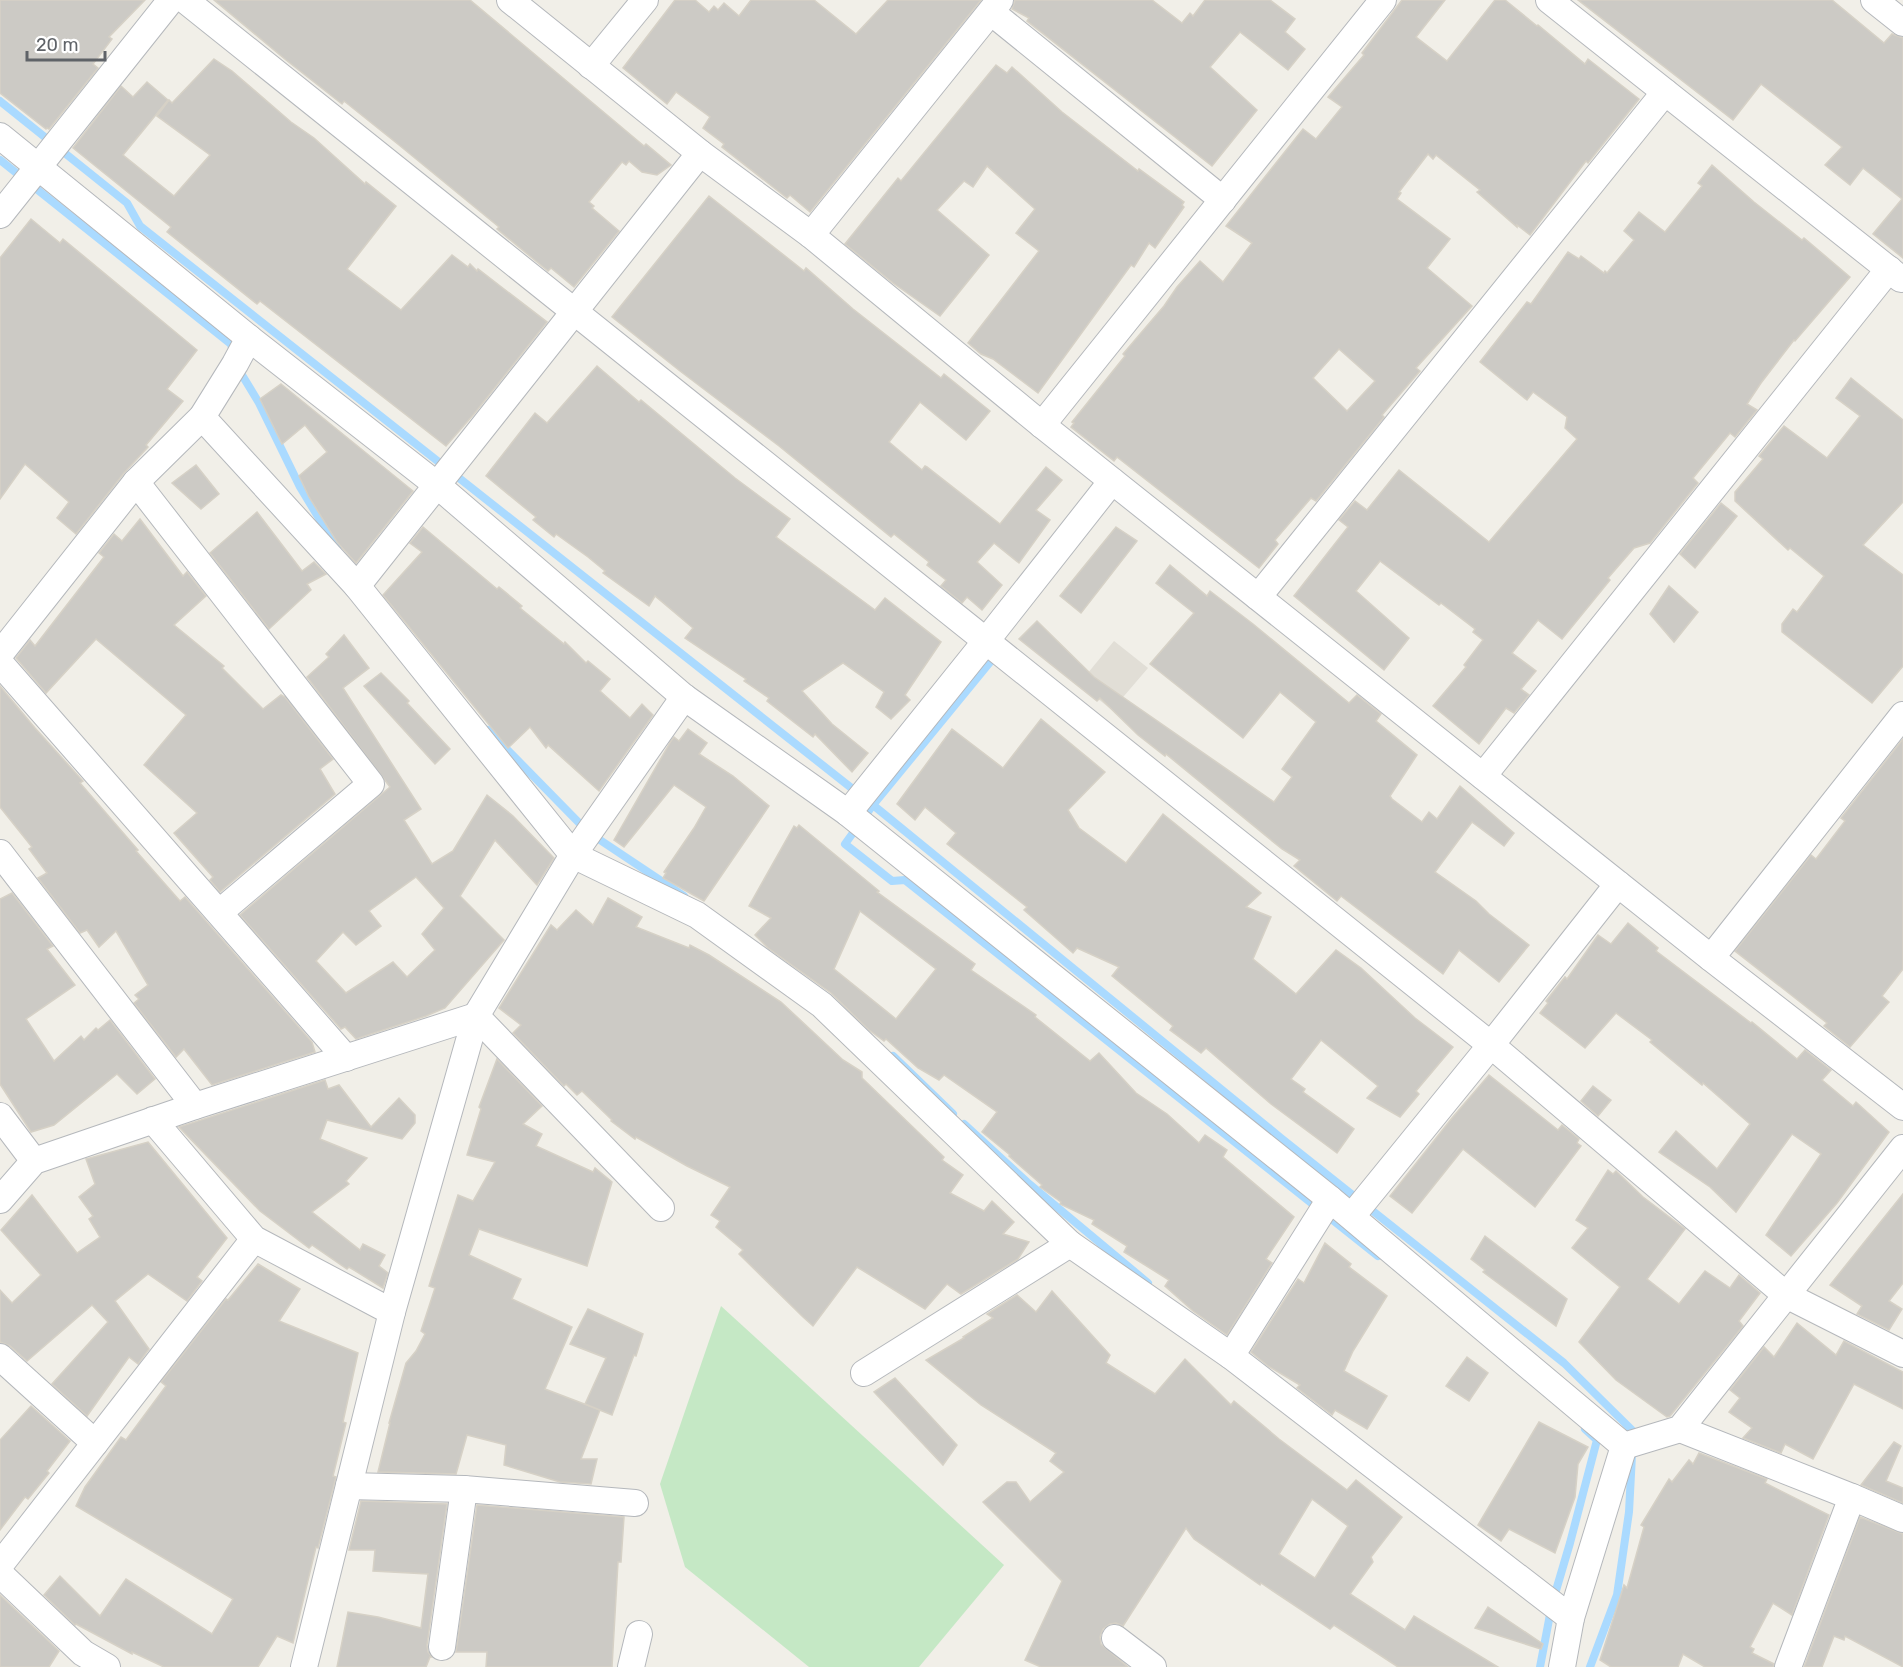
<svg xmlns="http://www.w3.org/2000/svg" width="1903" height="1667" font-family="Rubik,sans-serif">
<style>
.education{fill:#e1ded6}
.green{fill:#c5e8c5}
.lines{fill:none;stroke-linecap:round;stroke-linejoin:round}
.stream{stroke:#aadaff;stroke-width:8}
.building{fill:#cccac5;stroke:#d6d1c6;stroke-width:1.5;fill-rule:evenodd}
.minor-casing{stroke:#b5b8bc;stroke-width:28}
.minor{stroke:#fff;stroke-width:26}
</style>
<rect width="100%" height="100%" fill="#f1efe8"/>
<path class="education" d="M1114 641 1148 668 1112 710 1079 684Z"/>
<path class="green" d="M721 1306 1004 1565 919 1667H809L685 1567 660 1484Z"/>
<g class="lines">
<g class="stream">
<path d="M0 101 127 203 140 226 873 805 1281 1138 1564 1363 1634 1432 1633 1437"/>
<path d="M0 160 231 344 233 353"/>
<path d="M239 370 259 403 300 487 337 548"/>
<path d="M991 661 873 805 845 844 892 881 905 880 1378 1256"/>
<path d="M488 730 588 832 684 896"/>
<path d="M893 1056 953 1114"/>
<path d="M964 1124 1027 1182 1148 1283"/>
<path d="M1540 1667 1552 1604 1570 1543 1597 1440 1585 1429"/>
<path d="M1590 1667 1617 1595 1629 1512 1632 1455"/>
</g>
</g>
<g class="building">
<path d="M0 0H145L109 37 112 39 93 64 98 68 49 129 47 128 46 129 0 93Z"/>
<path d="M214 0H470L644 146 646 144 671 165 657 175 642 172 629 161 626 165 622 162 589 202 594 206 592 208 619 231 574 287 551 268 548 271 497 229 499 227 399 145 344 101 342 104 286 60Z"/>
<path d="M675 0H695L709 12 714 6 718 10 724 3 739 16 751 0H814L856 34 888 0H981L810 212 790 195 787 198 722 147 724 144 703 128 710 117 676 92 667 104 623 68Z"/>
<path d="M1015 0H1152L1182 23 1190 13 1193 16 1205 0H1270L1295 19 1285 32 1305 49 1288 70 1240 32 1210 67 1257 110 1212 166 1027 21 1029 18 1012 9Z"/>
<path d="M1402 0H1445L1416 37 1447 61 1495 0H1505L1537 26 1538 25 1585 64 1588 59 1639 99 1588 163 1586 161 1530 235 1517 225V227L1477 192 1480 190 1436 155 1433 159 1428 154 1399 192 1401 193 1397 199 1450 239 1427 268 1472 306 1416 368 1420 371 1382 415 1384 417 1316 501 1311 498 1275 540 1278 544 1259 568 1117 457 1114 461 1071 427 1074 423 1072 422 1125 356 1123 354 1164 306 1177 287 1200 261 1223 282 1252 243 1226 226 1303 129 1316 139 1342 107 1328 97 1364 55 1362 53ZM1339 349 1375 381 1347 411 1313 378Z"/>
<path d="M1578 0H1832L1884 43 1892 34 1903 38V258L1873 234 1902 199 1863 168 1850 185 1825 165 1842 147 1761 84 1733 120Z"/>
<path d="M214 59 232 71 291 122 314 138 365 184 366 182 396 206 347 269 401 310 452 255 468 267 470 264 477 271 478 269 547 322 474 414 446 446 260 301 257 304 167 232 171 227 73 148 121 86 133 97 147 82 168 100 123 155 174 196 210 155 157 116 169 100 172 103Z"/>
<path d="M996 65 1007 73 1012 67 1062 112 1138 171 1139 169 1184 202 1182 205 1184 207 1155 248 1149 243 1134 267 1131 265 1038 393 993 359 981 354 968 343 1039 251 1016 233 1035 209 987 166 973 187 964 181 937 210 989 255 940 316 893 283 845 244 898 178 901 181Z"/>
<path d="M1712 165 1754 202 1802 240 1804 238 1850 277 1795 341 1794 340 1761 383 1747 404 1757 410 1735 437 1730 433 1693 478 1698 483 1650 543 1634 548 1608 578 1610 580 1562 639 1538 620 1512 653 1536 671 1521 689 1529 695 1514 713 1506 708 1479 744 1433 706 1466 667 1464 665 1483 640 1473 632 1475 629 1441 603 1439 605 1380 561 1356 591 1409 638 1384 670 1294 596 1348 527 1339 520 1355 501 1367 510 1399 470 1489 542 1577 439 1565 428 1567 417 1533 392 1527 400 1480 362 1527 302 1531 304 1568 252 1579 259 1581 256 1604 273 1605 271 1607 273 1634 240 1624 231 1639 212 1665 232 1702 186 1698 183Z"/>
<path d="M709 196 804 271 806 268 853 309 941 378 944 374 990 411 966 440 920 402 889 442 922 470 925 466 927 467 1000 524 1046 467 1062 480 1036 510 1050 520 1019 563 994 543 977 562 1002 585 982 610 967 597 962 603 941 586 946 580 927 565 929 562 894 534 891 537 779 446 680 371 612 317Z"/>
<path d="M31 219 60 243 63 239 197 350 167 389 183 401 146 445 148 447 124 473 76 534 57 518 69 502 25 464 0 499V258Z"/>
<path d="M597 366 639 402 641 400 735 478 790 519 776 537 875 610 885 598 941 642 905 695 910 700 891 719 876 707 884 692 843 663 802 691 832 724 868 753 852 772 815 734 813 737 767 701 769 698 744 681 746 679 685 638 693 628 655 596 649 606 603 573 605 571 588 557 556 534 554 537 533 520 536 517 486 476 535 413 547 423Z"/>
<path d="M1851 378 1903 420V502L1863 545 1903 575V666L1872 703 1782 632V624L1793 609 1797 612 1824 576 1790 548 1788 550 1735 501V492L1763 459 1759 456 1784 426 1827 458 1860 416 1836 398Z"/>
<path d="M281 384 413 491 356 563 337 542 309 497 299 476 327 452 305 425 282 444 260 399Z"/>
<path d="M196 465 219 494 201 509 172 483Z"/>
<path d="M1721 503 1737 516 1695 568 1680 554Z"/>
<path d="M257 512 302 571 314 562 326 574 307 584 311 590 269 629 210 553Z"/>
<path d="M140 519 183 576 187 572 206 596 174 625 224 666 222 668 263 709 281 695 285 697 333 759 320 769 335 794 220 892 210 880 213 877 174 833 197 813 144 765 186 715 96 639 46 693 16 658 30 640 35 646 104 557 99 553 114 534 122 541Z"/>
<path d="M423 527 497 589 499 587 522 606 520 608 564 644 565 642 586 663 588 661 610 679 600 691 630 718 642 704 653 715 599 791 548 745 546 748 530 727 508 748 383 595 422 552 410 543Z"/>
<path d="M1116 527 1137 541 1081 613 1060 596Z"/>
<path d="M1170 565 1207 596 1210 591 1253 624 1349 703 1357 695 1381 714 1376 721 1417 755 1390 796 1392 799 1422 822 1429 812 1437 819 1460 786 1514 833 1504 846 1472 822 1435 872 1476 901 1489 914 1529 945 1499 982 1459 950 1443 974 1341 896 1337 901 1294 866 1300 860 1282 849 1166 754 1165 756 1138 735 1100 698 1097 701 1019 639 1037 621 1094 677 1274 802 1292 777 1282 769 1316 722 1280 692 1243 738 1150 664 1194 613 1156 583Z"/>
<path d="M1669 586 1698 612 1674 642 1650 614Z"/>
<path d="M344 635 369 668 343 688 421 809 404 820 432 864 453 851 487 795 513 816 554 858 537 885 495 840 460 896 504 940 445 1008 426 1016 356 1039 345 1027 341 1029 240 915 390 787 307 677 329 657 326 654ZM416 877 444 908 422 934 435 950 407 977 393 962 346 993 316 961 343 932 356 945 381 926 369 911Z"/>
<path d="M381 673 409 701 407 703 450 749 435 764 364 686Z"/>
<path d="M0 686 35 728 83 781 80 783 138 850 136 851 180 901 185 897 312 1042 315 1052 212 1085 184 1049 176 1057 134 1003 139 999 135 995 148 985 116 931 99 947 87 930 80 933 38 878 47 873 29 849 32 847 0 807Z"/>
<path d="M1041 719 1105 772 1068 810 1079 828 1126 863 1163 814 1261 893 1246 907 1271 917 1253 959 1296 994 1336 950 1361 968 1415 1018 1453 1047 1416 1091 1419 1094 1400 1117 1367 1098 1378 1086 1321 1040 1291 1079 1305 1089 1303 1092 1354 1129 1337 1153 1271 1104 1206 1048 1201 1053 1170 1030 1173 1026 1112 976 1119 967 1077 948 1073 953 1024 910 1027 907 947 844 956 833 925 807 915 820 897 804 952 729 1003 768Z"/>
<path d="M688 729 707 743 699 754 733 776 769 806 704 901 663 878 666 873 664 872 694 828 706 807 674 785 624 847 614 840 671 741 674 737 679 741Z"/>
<path d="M1903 739V969L1882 996 1889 1002 1850 1047 1824 1026 1827 1023 1735 951 1811 855 1816 859 1845 821 1841 818Z"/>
<path d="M799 825 879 891 877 892 975 964 971 970 1036 1015 1035 1017 1090 1061 1099 1053 1136 1093 1167 1114 1199 1143 1205 1135 1227 1150 1223 1157 1294 1217 1266 1259 1272 1263 1227 1335 1193 1311 1165 1286 1169 1280 1124 1252 1127 1246 1092 1224 1094 1220 1060 1204 1061 1202 1040 1187 1042 1185 1009 1156 1010 1155 982 1132 997 1112 944 1075 939 1080 918 1068 886 1039 884 1041 869 1030 831 993 768 948 755 935 771 918 749 906 794 826 797 828ZM860 911 936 969 896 1019 834 969Z"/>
<path d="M12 893 53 946 47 949 75 985 26 1019 54 1061 81 1036 84 1040 96 1028 98 1030 110 1020 155 1079 137 1094 117 1074 54 1125 31 1132 0 1084V899Z"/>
<path d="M608 898 642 917 636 927 689 948 690 945 709 955 781 1002 843 1060 862 1072V1078L944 1157 942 1160 963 1175 950 1193 984 1211 992 1201 1014 1222 1003 1234 1029 1242 1018 1259 961 1294 947 1284 925 1309 857 1267 813 1326 803 1317 739 1254 743 1250 716 1227 720 1221 711 1215 730 1187 687 1166 636 1137 635 1139 611 1121 612 1120 582 1091 577 1095 566 1084 564 1086 513 1033 521 1025 499 1008 551 925 557 930 576 910 593 925Z"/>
<path d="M1628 923 1658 948 1656 951 1751 1023 1752 1022 1797 1059 1805 1050 1831 1070 1822 1080 1853 1106 1856 1102 1889 1132 1837 1203 1791 1256 1766 1235 1821 1154 1792 1134 1736 1212 1710 1187 1659 1152 1676 1131 1717 1169 1750 1124 1703 1083 1702 1085 1650 1042 1652 1040 1616 1013 1585 1048 1540 1013 1548 1003 1546 1001 1565 977 1567 979 1598 935 1611 944Z"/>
<path d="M497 1059 542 1106 523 1124 542 1134 536 1146 593 1172 595 1168 612 1182 587 1266 479 1229 469 1255 521 1279 512 1299 572 1327 545 1389 600 1410 581 1459H597L591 1484 560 1482 504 1465 506 1445 467 1435 456 1474 378 1472 390 1423H389L406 1363 416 1351 425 1334 421 1331 435 1288 429 1286 458 1195 473 1201 495 1162 467 1155 481 1109 479 1107Z"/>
<path d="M1489 1075 1558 1130 1562 1125 1579 1139 1577 1143 1581 1146 1535 1207 1463 1149 1412 1213 1390 1196 1452 1118Z"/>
<path d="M325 1080 328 1089 339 1085 371 1127 399 1098 415 1115V1123L402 1139 327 1120 320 1139 367 1158 346 1181 349 1184 312 1212 360 1250 363 1244 385 1255 379 1266 388 1273 383 1288 349 1267 347 1269 312 1245 309 1248 260 1211 179 1127Z"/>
<path d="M1593 1086 1611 1100 1598 1116 1581 1101Z"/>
<path d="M148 1142 227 1238 197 1277 202 1281 187 1301 148 1274 115 1301 149 1349 138 1364 129 1357 87 1416 52 1384 108 1322 92 1305 27 1361 10 1346 0 1342V1290L12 1303 41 1275 1 1230 32 1195 77 1253 100 1237 89 1219 93 1216 79 1197 95 1184 86 1159Z"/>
<path d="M1608 1170 1613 1174 1616 1171 1643 1197 1685 1229 1647 1279 1679 1304 1705 1271 1730 1288 1739 1275 1760 1293 1739 1321 1743 1326 1670 1416 1667 1417 1616 1380 1579 1342 1620 1287 1572 1248 1588 1228 1576 1220Z"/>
<path d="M1903 1194V1283L1889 1301 1902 1309 1889 1330 1857 1314 1862 1306 1830 1285Z"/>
<path d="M1485 1236 1567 1299 1556 1326 1483 1272 1485 1270 1471 1259Z"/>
<path d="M1325 1243 1351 1264 1349 1267 1387 1296 1353 1351 1344 1371 1387 1396 1367 1429 1335 1410 1332 1415 1297 1388 1300 1385 1268 1366 1251 1352 1298 1279 1304 1283Z"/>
<path d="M258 1264 300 1289 279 1321 358 1353 343 1422 346 1423 333 1476 336 1477 318 1548 316 1547 293 1643 277 1636 258 1667H164L132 1652V1654L76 1624 75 1625 44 1595 60 1576 100 1616 126 1579 212 1634 233 1599 76 1506 85 1487 121 1437 126 1440 166 1386 161 1382 226 1299 228 1300Z"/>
<path d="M1052 1291 1110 1355 1106 1363 1155 1394 1185 1359 1231 1405 1234 1401 1279 1439 1347 1490 1356 1480 1402 1517 1371 1557 1373 1562 1350 1594 1405 1630 1414 1616 1498 1667H1398L1334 1625 1330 1629 1261 1583 1260 1585 1194 1539 1186 1528 1123 1626 1116 1623 1110 1624 1103 1629 1100 1637 1101 1644 1128 1667H1041L1025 1660 1062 1581 983 1502 1007 1482H1016L1030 1502 1064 1472 1050 1461 1056 1453 981 1405 926 1360 964 1338 963 1337 993 1318 987 1314 1017 1295 1036 1312ZM1312 1499 1348 1526 1315 1578 1279 1554Z"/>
<path d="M588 1309 643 1334 636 1356 634 1355 612 1415 585 1404 606 1358 570 1344Z"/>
<path d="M1797 1323 1836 1355 1844 1341 1903 1372V1409L1854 1384 1813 1459 1785 1444 1781 1453 1743 1438 1752 1428 1729 1412 1740 1398 1730 1390 1764 1347 1774 1357Z"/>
<path d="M1467 1357 1488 1373 1469 1401 1446 1386Z"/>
<path d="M895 1378 957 1445 943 1465 874 1392Z"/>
<path d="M31 1406 70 1441 47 1471 49 1473 28 1499 25 1497 0 1530V1440Z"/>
<path d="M1539 1422 1588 1447 1578 1464 1575 1497 1555 1553 1509 1529 1501 1541 1478 1525Z"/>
<path d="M1894 1442 1901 1446 1886 1481 1903 1488V1503L1861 1485Z"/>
<path d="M1699 1453 1767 1479 1765 1483 1829 1515 1792 1615 1773 1603 1750 1647 1754 1649 1752 1653 1774 1664 1773 1667H1705L1683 1654 1678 1667H1611L1600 1660 1624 1585 1627 1588 1644 1527 1641 1525 1669 1479 1672 1482 1689 1460 1693 1464Z"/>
<path d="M361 1501 447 1504 427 1645 428 1652 432 1657H430L426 1667H337L348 1612 378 1617 421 1628 428 1574 373 1571 375 1550H349Z"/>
<path d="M477 1505 624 1517 621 1562H618L612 1667H486L487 1652H456Z"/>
<path d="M1860 1517 1903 1534V1667L1845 1636 1844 1640 1834 1636 1822 1667H1804Z"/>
<path d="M0 1595 59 1651 49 1667H0Z"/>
<path d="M1488 1607 1543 1644 1541 1649 1475 1628Z"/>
</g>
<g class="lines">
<defs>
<g id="minor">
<path d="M185 0 1491 1045 1786 1295 1903 1354"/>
<path d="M510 0 700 153 811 235 1042 425 1711 958 1903 1107"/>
<path d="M1549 0 1901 279"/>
<path d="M1874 0 1903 23"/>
<path d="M991 12 1223 200"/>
<path d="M591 66 645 0"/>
<path d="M0 136 249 338 437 485 684 697 848 813 1330 1199 1624 1446"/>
<path d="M0 215 171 0"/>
<path d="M811 235 1000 0"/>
<path d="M202 417 357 586 573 855 697 915 822 1005 1070 1244 864 1373"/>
<path d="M1042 425 1383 0"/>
<path d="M136 482 371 784 220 912"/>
<path d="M357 586 700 153"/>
<path d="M1258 597 1665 92"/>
<path d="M0 654 136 482 202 417 235 364 249 338"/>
<path d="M0 663 346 1058"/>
<path d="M1483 776 1889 269"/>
<path d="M848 813 986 641 1112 481"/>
<path d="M0 853 195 1106"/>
<path d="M1711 958 1903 715"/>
<path d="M0 1116 34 1161"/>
<path d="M153 1120 254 1239 392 1312"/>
<path d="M0 1200 34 1161 195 1106 476 1016 661 1208"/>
<path d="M1352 1216 1491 1045 1618 884"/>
<path d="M1070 1244 1231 1356 1571 1618"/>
<path d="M1231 1356 1330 1199"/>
<path d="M0 1357 95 1443"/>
<path d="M1680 1429 1852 1497 1903 1519"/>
<path d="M1624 1446 1680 1429 1903 1148"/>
<path d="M349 1486 464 1489 635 1503"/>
<path d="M0 1565 254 1239"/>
<path d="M0 1574 83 1653 107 1667"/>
<path d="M1115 1638 1153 1667"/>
<path d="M442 1647 464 1489"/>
<path d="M304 1667 392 1312 476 1016 573 855 684 697"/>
<path d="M631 1667 639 1634"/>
<path d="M1562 1667 1571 1618 1624 1446"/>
<path d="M1788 1667 1852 1497"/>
</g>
</defs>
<use href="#minor" class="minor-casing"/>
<use href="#minor" class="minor"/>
</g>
<path d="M27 51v9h78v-9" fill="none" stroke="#5f6368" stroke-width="3"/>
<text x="36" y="51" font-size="18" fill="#5f6368" stroke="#ffffff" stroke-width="4.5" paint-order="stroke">20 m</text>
</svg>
